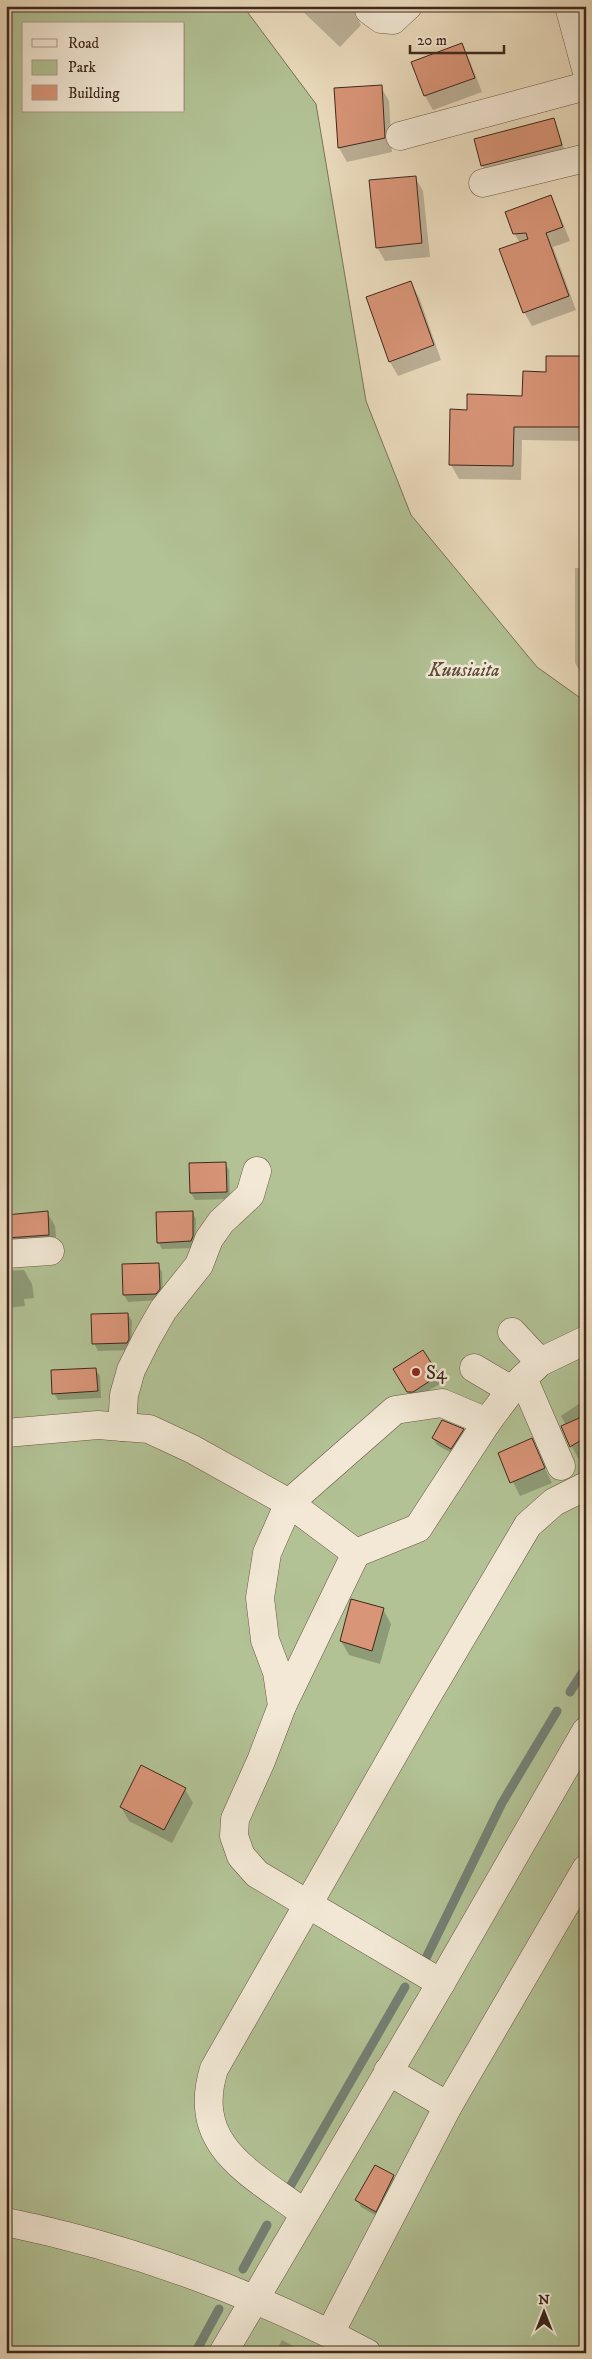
<svg xmlns="http://www.w3.org/2000/svg" width="592" height="2359" font-family="'IM FELL DW Pica',serif">
<style>
.green{fill:#b2c295;stroke:#787458;fill-rule:evenodd}
.shadow{fill:#0003}
.lines{fill:none;stroke-linecap:round;stroke-linejoin:round}
.stream{stroke:#748074;stroke-width:9}
.building{fill:#d99578;stroke:#3e271c}
.minor-casing{stroke:#695444;stroke-width:29}
.minor{stroke:#f2e8d5;stroke-width:28}
.poi-dot{fill:#8f2418;stroke:#f2e8d5;stroke-width:2}
.labels{text-anchor:middle;stroke-width:5;stroke-linejoin:round;paint-order:stroke}
.park-label{font-size:19px;font-style:italic;fill:#5b4e3a;stroke:#f2e8d5}
.poi-label{font-size:19px;fill:#3e271c;stroke:#f2e8d5;text-anchor:start}
</style>
<rect width="100%" height="100%" fill="#ebdcbe"/>
<filter id="stains"><feTurbulence type="fractalNoise" baseFrequency=".004" numOctaves="4"/><feColorMatrix values="0 0 0 0 .2 0 0 0 0 .09 0 0 0 0 .02 0 0 0 .5 -.17"/></filter>
<radialGradient id="worn" r=".72"><stop offset=".6" stop-color="#630" stop-opacity="0"/><stop offset="1" stop-color="#630" stop-opacity=".3"/></radialGradient>
<path class="green" d="M6 6H243L316 104 366 401 411 515 537 667 586 702V2353H6ZM24 24H184V111H24Z"/>
<g class="shadow">
<path d="M297 6H363L355 15 361 25 340 47Z"/>
<path d="M461 45 469 59 482 92 433 110 425 96 413 63Z"/>
<path d="M381 87 389 101 392 152 347 162 339 148 336 90Z"/>
<path d="M554 119 565 152 486 172 482 165Z"/>
<path d="M415 177 423 191 430 257 385 261 377 247Z"/>
<path d="M550 196 558 211 570 241 553 247 576 310 532 326 524 312 520 243 514 233Z"/>
<path d="M411 283 419 297 441 360 398 376 390 362 368 298Z"/>
<path d="M586 357V441L522 440 521 480 459 479 451 465 468 411 524 397 547 373Z"/>
<path d="M575 568H586V677H583L575 663Z"/>
<path d="M225 1163 229 1170 230 1199 195 1200 191 1193Z"/>
<path d="M47 1212 55 1226 57 1249 6 1256V1216Z"/>
<path d="M192 1212 196 1219 195 1248 162 1249 158 1242Z"/>
<path d="M158 1265 162 1272 163 1297 160 1300 128 1302 124 1295Z"/>
<path d="M24 1270 32 1284 34 1298 24 1299 25 1306 6 1308V1271Z"/>
<path d="M128 1314 132 1321 131 1350 98 1351 94 1343Z"/>
<path d="M423 1352 442 1383 413 1399 394 1369Z"/>
<path d="M95 1369 100 1376 101 1398 58 1400 54 1393Z"/>
<path d="M586 1399V1456L579 1460 562 1427 566 1425 561 1416Z"/>
<path d="M463 1430 467 1437 455 1455 437 1445 433 1438Z"/>
<path d="M531 1440 552 1483 520 1496 499 1453Z"/>
<path d="M383 1609 391 1624 380 1664 349 1655 341 1641Z"/>
<path d="M185 1789 193 1803 172 1843 129 1821 121 1807Z"/>
<path d="M376 2166 393 2176 398 2183 380 2218 361 2207 357 2200Z"/>
<path d="M282 2340 306 2353H275Z"/>
</g>
<g class="lines">
<g class="stream">
<path d="M570 1692 586 1667"/>
<path d="M426 1958 502 1803 557 1711"/>
<path d="M291 2185 405 1987"/>
<path d="M243 2269 267 2225"/>
<path d="M195 2353 219 2309"/>
</g>
</g>
<g class="building">
<path d="M462 43 475 78 424 96 411 62Z"/>
<path d="M382 85 385 138 338 148 334 88Z"/>
<path d="M554 118 562 145 481 166 474 139Z"/>
<path d="M416 176 422 243 376 248 369 180Z"/>
<path d="M551 195 563 227 546 233 569 296 523 313 499 249 528 239 526 233 513 234 505 212Z"/>
<path d="M411 281 434 345 389 362 366 297Z"/>
<path d="M546 356H586V427H514L513 466 449 465 450 409 467 410V394L522 396 523 371 546 372Z"/>
<path d="M226 1162 227 1192 190 1193 189 1163Z"/>
<path d="M48 1211 49 1235 6 1238V1215Z"/>
<path d="M193 1211V1236L191 1241 157 1243 156 1212Z"/>
<path d="M159 1263 160 1289 156 1294 123 1295 122 1264Z"/>
<path d="M128 1313 129 1339 127 1343 92 1344 91 1314Z"/>
<path d="M423 1350 439 1375 413 1392H407L393 1369Z"/>
<path d="M96 1368 98 1391 52 1394 51 1370Z"/>
<path d="M586 1415V1437L570 1447 561 1426Z"/>
<path d="M442 1420 464 1429 451 1449 432 1438Z"/>
<path d="M532 1438 545 1468 510 1483 498 1453Z"/>
<path d="M351 1599 384 1608 372 1651 340 1641Z"/>
<path d="M141 1765 186 1788 164 1830 120 1807Z"/>
<path d="M375 2165 394 2175 376 2212 355 2200Z"/>
</g>
<g class="lines">
<defs>
<g id="minor">
<path d="M569 6 586 69"/>
<path d="M369 10 381 19 393 20 408 6"/>
<path d="M400 136 586 86"/>
<path d="M483 183 586 158"/>
<path d="M6 1254 50 1251"/>
<path d="M512 1332 540 1362"/>
<path d="M474 1368 511 1390"/>
<path d="M523 1378 561 1466"/>
<path d="M122 1427 124 1395 131 1370 147 1338 163 1310 199 1265 209 1239 221 1222 250 1195 257 1171"/>
<path d="M6 1433 98 1425 149 1429 192 1449 289 1503 356 1553"/>
<path d="M282 1706 356 1553 418 1528 487 1422 511 1390 540 1362 586 1340"/>
<path d="M441 1983 257 1874 241 1856 234 1836 235 1819 261 1761 282 1706 277 1672 265 1640 260 1598 267 1553 289 1503 395 1410 442 1403 487 1422"/>
<path d="M388 2071 448 2106"/>
<path d="M304 2213C251 2173 190 2146 214 2069L424 1701 528 1525 554 1502 586 1486"/>
<path d="M6 2222C132 2248 254 2293 367 2353"/>
<path d="M330 2333 448 2106 586 1869"/>
<path d="M223 2353 441 1983 586 1731"/>
</g>
</defs>
<use href="#minor" class="minor-casing"/>
<use href="#minor" class="minor"/>
</g>
<circle class="poi-dot" cx="416" cy="1372" r="5"/>
<g class="labels">
<g class="park-label">
<text x="464" y="676">Kuusiaita</text>
</g>
<g class="poi-label">
<text x="426" y="1379">S4</text>
</g>
</g>
<rect width="592" height="2359" fill="none" stroke="#ebdcbe" stroke-width="25"/>
<rect x="8" y="8" width="577" height="2344" fill="none" stroke="#3e271c" stroke-width="2.5"/>
<rect x="12" y="12" width="567" height="2334" fill="none" stroke="#3e271c"/>
<rect x="22" y="22" width="162" height="90" fill="#f2e8d5" stroke="#aa9b8b"/>
<rect x="32" y="39" width="25" height="8" fill="#f2e8d5" stroke="#aa9b8b"/>
<text x="68" y="48" font-size="15" fill="#3e271c">Road</text>
<rect x="32" y="60" width="25" height="15" fill="#b2c295" stroke="#aa9b8b"/>
<text x="68" y="72" font-size="15" fill="#3e271c">Park</text>
<rect x="32" y="85" width="25" height="15" fill="#d99578" stroke="#aa9b8b"/>
<text x="68" y="98" font-size="15" fill="#3e271c">Building</text>
<g transform="translate(544 2312)" stroke="#f2e8d5" stroke-width="4" paint-order="stroke">
<path d="M0-4L9 19L0 12L-9 19Z" fill="#3e271c"/>
<text y="-8" font-size="14" font-weight="bold" text-anchor="middle" fill="#3e271c">N</text>
</g>
<path d="M410 45v8h94v-8" fill="none" stroke="#3e271c" stroke-width="2.5"/>
<text x="417" y="45" font-size="15" fill="#3e271c" stroke="#f2e8d5" stroke-width="4" paint-order="stroke">20 m</text>
<rect width="100%" height="100%" filter="url(#stains)"/>
<rect width="100%" height="100%" fill="url(#worn)"/>
</svg>
